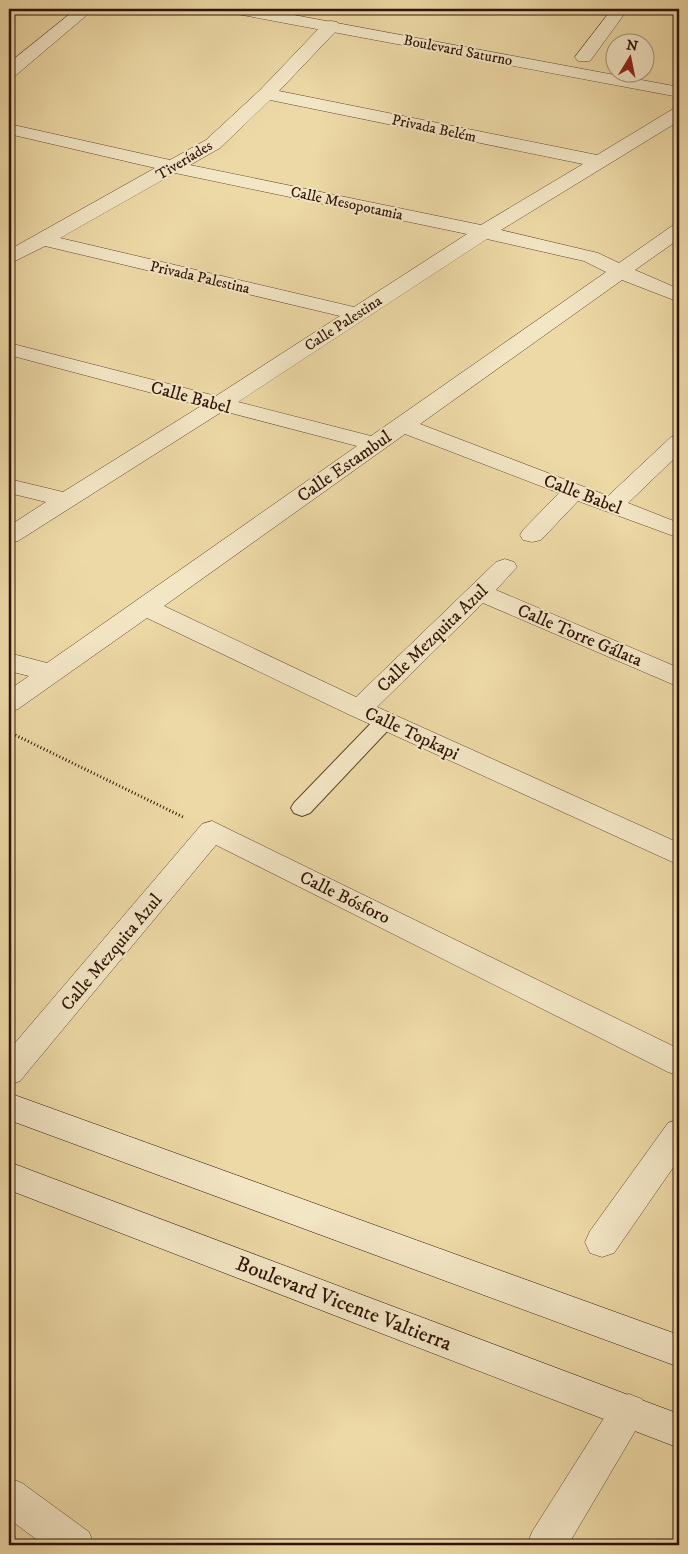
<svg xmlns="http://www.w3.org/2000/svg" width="688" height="1554" font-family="'IM FELL DW Pica',serif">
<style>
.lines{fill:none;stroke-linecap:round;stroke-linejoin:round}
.service-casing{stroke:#5e442e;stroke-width:2}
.minor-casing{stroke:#5e442e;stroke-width:1}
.tertiary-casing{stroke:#5e442e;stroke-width:1}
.secondary-casing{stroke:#2f1306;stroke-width:1}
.path{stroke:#2f1306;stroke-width:3;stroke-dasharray:1 2.5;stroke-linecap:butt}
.service{fill:#f3e6c5;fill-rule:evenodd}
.minor{fill:#f3e6c5;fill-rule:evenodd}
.tertiary{fill:#f3e6c5;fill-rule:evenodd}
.secondary{fill:#f3e6c5;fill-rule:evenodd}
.labels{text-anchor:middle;stroke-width:4;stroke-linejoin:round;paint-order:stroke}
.far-street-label{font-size:15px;fill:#2f1306;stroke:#f3e6c5}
.street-label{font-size:18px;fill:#2f1306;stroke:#f3e6c5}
.near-street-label{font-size:21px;fill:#2f1306;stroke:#f3e6c5}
</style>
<rect width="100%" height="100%" fill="#edd9a6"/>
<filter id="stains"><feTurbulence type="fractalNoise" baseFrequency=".004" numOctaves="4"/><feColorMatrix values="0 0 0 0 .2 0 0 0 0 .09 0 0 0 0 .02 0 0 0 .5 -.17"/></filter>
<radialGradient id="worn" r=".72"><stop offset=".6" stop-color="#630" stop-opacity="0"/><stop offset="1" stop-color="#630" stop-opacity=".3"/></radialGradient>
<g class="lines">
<defs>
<path id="service" d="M385 714 392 716 395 721 392 726 310 813 302 816 294 813 291 808 294 803 378 716Z"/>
<g id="minor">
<path d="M76 9H94L15 76 9 77V63Z"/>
<path d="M339 9H355C351 15 347 15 340 14Z"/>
<path d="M612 9H628L590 61H578L575 57Z"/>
<path d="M331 21 337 22 339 26 337 30 279 91 597 155 673 109 679 108V121L501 230 598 253 619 263 672 226 679 224V239L635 270 679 289V302L622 280 420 424 608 496 671 437 679 435V454L628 503 679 523V538L578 501 541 540 532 542 523 540 520 535 523 530 559 493 405 434 164 606 356 697 496 562 505 559 514 562 517 567 496 590 679 668V687L483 603 377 707 679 843V865L350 715 147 618 18 709 9 712V690L29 676 9 671V653L47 663 357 446 223 411 18 541 9 543V526L46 502 9 493V479L63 492 201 406 9 355V343L216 396 340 316 45 246 9 264V250L155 168 9 134V124L170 160 206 140 260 90 325 22ZM270 100 583 164 481 225 190 165 220 148ZM175 173 467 234 354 307 60 238ZM487 239 584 261 606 272 371 436 238 402Z"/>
<path d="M212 821 679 1049V1076L668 1072 216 845 20 1081 9 1085V1050L202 824Z"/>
<path d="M679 1119V1159L614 1253 602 1257 590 1253 585 1242 590 1231 668 1123Z"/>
<path d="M629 1394 642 1399 647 1411 568 1545H527L532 1532 616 1399Z"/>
<path d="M9 1478 22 1483 89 1532 94 1545H44L9 1519Z"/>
</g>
<path id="tertiary" d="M229 9H262L679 87V97L237 14 231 13Z"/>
<g id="secondary">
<path d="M9 1093 679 1335V1367L9 1120Z"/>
<path d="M9 1162 679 1414V1448L9 1190Z"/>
</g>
</defs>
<use href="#service" class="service-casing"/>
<use href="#minor" class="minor-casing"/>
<use href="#tertiary" class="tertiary-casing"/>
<use href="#secondary" class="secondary-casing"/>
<path class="path" d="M9 732 183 817"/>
<use href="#service" class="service"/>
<use href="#minor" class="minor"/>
<use href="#tertiary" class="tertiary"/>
<use href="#secondary" class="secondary"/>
</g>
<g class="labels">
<g class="far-street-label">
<text transform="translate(458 50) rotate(11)" y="5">Boulevard Saturno</text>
<text transform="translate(434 128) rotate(12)" y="5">Privada Belém</text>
<text transform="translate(184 160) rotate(-31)" y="5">Tiveríades</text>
<text transform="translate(347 203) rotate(12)" y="5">Calle Mesopotamia</text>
<text transform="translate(200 277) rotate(13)" y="5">Privada Palestina</text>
<text transform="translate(343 323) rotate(-33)" y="5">Calle Palestina</text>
</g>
<g class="street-label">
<text transform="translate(191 397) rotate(15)" y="6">Calle Babel</text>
<text transform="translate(344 466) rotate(-35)" y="6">Calle Estambul</text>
<text transform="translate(583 494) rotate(21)" y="6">Calle Babel</text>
<text transform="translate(580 635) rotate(23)" y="6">Calle Torre Gálata</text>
<text transform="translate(432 638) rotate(-44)" y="6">Calle Mezquita Azul</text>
<text transform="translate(412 733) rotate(25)" y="6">Calle Topkapi</text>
<text transform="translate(345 897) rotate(26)" y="6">Calle Bósforo</text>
<text transform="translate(111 952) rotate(-50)" y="6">Calle Mezquita Azul</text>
</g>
<g class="near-street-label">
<text transform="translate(344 1303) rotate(21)" y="7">Boulevard Vicente Valtierra</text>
</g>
</g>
<rect width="688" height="1554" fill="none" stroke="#edd9a6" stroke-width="30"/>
<rect x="10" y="10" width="668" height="1534" fill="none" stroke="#2f1306" stroke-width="2.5"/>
<rect x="15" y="15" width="658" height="1524" fill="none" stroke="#2f1306"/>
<g transform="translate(630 58) rotate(10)"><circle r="24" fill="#f3e6c5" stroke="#a59279"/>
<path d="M0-4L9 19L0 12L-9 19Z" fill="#8f2418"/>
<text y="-8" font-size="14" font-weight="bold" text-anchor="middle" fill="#2f1306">N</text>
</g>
<rect width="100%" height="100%" filter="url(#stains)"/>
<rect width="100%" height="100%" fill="url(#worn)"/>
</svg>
